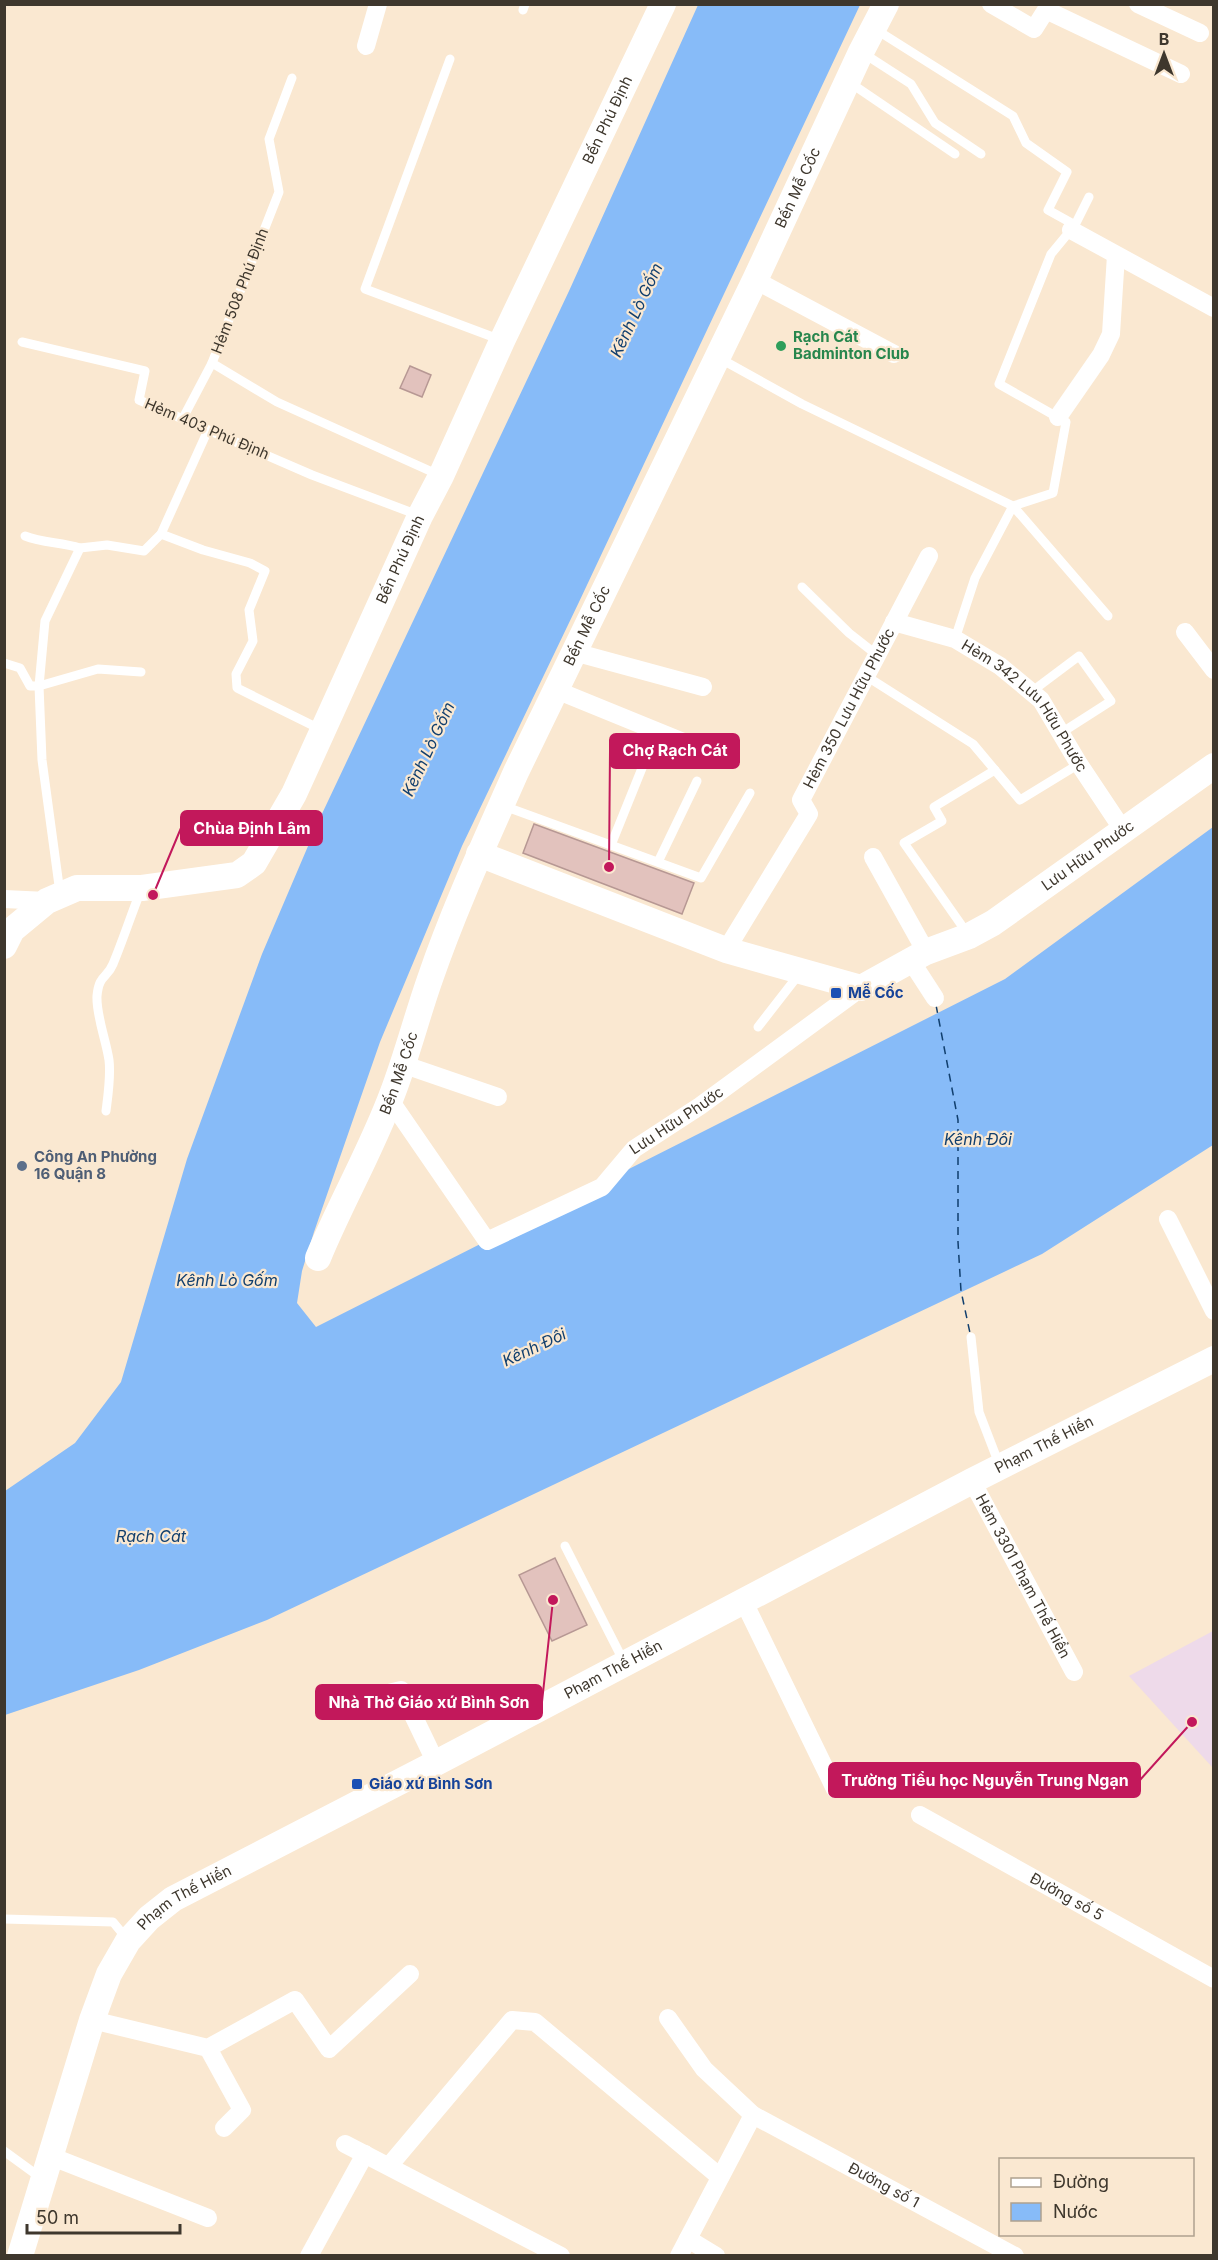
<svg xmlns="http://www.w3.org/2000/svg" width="1218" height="2260" font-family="Inter,sans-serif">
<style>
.education{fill:#eedaea}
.water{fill:#87bbf8}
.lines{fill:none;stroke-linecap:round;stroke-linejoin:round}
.ferry{stroke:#113f6e;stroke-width:1.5;stroke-dasharray:8 6;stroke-linecap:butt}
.building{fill:#e2c2bd;stroke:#b79894;stroke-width:1.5}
.lane{stroke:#fff;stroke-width:9}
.street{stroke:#fff;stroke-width:18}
.secondary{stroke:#fff;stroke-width:26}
.leisure-dot{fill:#2e9e5b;stroke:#fae8d1;stroke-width:2}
.transit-dot{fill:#1a4fb4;stroke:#fae8d1;stroke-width:2}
.service-dot{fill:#5c6f8a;stroke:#fae8d1;stroke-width:2}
.labels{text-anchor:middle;stroke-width:4.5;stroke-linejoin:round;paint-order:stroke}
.street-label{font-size:15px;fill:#3e372d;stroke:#fae8d1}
.leisure-label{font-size:15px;font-weight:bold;fill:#27864d;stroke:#fae8d1;text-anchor:start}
.transit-label{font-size:15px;font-weight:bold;fill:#164399;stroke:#fae8d1;text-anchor:start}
.service-label{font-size:15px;font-weight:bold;fill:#4e5e75;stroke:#fae8d1;text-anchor:start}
.water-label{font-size:16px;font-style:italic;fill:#113f6e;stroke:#fae8d1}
.leader{fill:none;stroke:#c2185b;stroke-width:2}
.callout-dot{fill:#c2185b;stroke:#fae8d1;stroke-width:2}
.callout{fill:#c2185b;stroke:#c2185b;stroke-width:2}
.callout-label{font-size:16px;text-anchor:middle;font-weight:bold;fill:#fff}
</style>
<rect width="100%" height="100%" fill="#fae8d1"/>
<path class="education" d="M1213 1631V1768L1129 1676Z"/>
<path class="water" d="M698 5H860L579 602 462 846 380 1042 314 1232 302 1271 297 1303 316 1327 1005 979 1213 827V1145L1042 1254 267 1620 139 1670 5 1715V1491L75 1443 121 1382 187 1159 262 954 320 818 569 291Z"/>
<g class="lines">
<path class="ferry" d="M936 1005 958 1120V1242L961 1291 970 1333"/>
</g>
<g class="building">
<path d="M410 366 431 375 422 397 400 388Z"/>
<path d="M534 824 694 883 682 914 523 853Z"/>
<path d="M555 1558 587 1625 552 1641 519 1575Z"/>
</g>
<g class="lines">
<g class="lane">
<path d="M523 10 525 4"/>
<path d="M875 29 1013 116 1026 143 1067 172 1048 210 1075 225"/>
<path d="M863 53 911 84 935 123 981 154"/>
<path d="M450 59 365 289 501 340"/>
<path d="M292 78 269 139 279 192 212 363 277 402 439 475"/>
<path d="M849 82 955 154"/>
<path d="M22 342 145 371 139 400 312 475 418 515"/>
<path d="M719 358 802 404 1013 506 1108 616"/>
<path d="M183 418 212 363"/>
<path d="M161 534 203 550 250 563 265 571 249 610 253 641 236 674 237 688 322 730"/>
<path d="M25 536C43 543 61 542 80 548"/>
<path d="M802 587 849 633 877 655"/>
<path d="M955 639 975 578 1013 506 1053 493 1066 422 999 384 1051 254 1075 225 1089 197"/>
<path d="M4 663 20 668 30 686H39L98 669 141 672"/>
<path d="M866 676 973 744 1020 800 1079 764"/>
<path d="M1031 692 1079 656 1111 701 1061 733"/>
<path d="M504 806 701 878 750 793"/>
<path d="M611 845 657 731"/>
<path d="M658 862 697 781"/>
<path d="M60 893 42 760 39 686 45 621 80 548 107 545 144 551 161 534 208 430"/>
<path d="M967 933 904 843 942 821 934 807 995 770"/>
<path d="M758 1027 800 973"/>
<path d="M106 1111C108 1095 111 1076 109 1060 106 1040 96 1015 97 996 99 974 107 979 113 964 123 940 131 915 141 890"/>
<path d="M971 1337 979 1412 999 1464"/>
<path d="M565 1546 624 1662"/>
<path d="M4 1919 113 1922 127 1939"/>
<path d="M4 2151 41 2178"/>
</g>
<g class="street">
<path d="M991 4 1034 29 1046 10 1181 74"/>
<path d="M1138 4 1200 33"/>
<path d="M366 46 378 4"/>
<path d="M1071 230 1214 308"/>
<path d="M755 280 894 354"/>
<path d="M1058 417 1101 355 1111 334 1116 255"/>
<path id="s1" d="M894 622 955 639 1000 666 1041 700 1079 764 1123 830"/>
<path d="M1185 632 1214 670"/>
<path d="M574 652 703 687"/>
<path d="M556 690 686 743"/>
<path d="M873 857 926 952"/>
<path d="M4 899 47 901"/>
<path id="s2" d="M726 950 809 814 801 800 929 556"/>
<path d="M911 961 935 998"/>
<path d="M402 1064 498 1097"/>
<path id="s3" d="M390 1100 487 1241 602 1187 634 1149 700 1106 861 988"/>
<path d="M1168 1219 1214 1311"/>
<path id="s4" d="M972 1481 1074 1672"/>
<path d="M743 1600 835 1789"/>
<path d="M368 1698 401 1690 436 1763"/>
<path id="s5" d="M920 1815 1214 1979"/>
<path id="s6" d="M668 2018 704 2069 753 2115 1015 2256"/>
<path d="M92 2020 208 2048 295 2000 329 2049 410 1974"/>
<path d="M208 2048 242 2110 224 2128"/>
<path d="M345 2144 561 2256"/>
<path d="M50 2156 208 2218"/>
<path d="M389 2166 512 2020 535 2022 720 2177"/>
<path d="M688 2239 716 2256"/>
<path d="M309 2256 365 2154"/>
<path d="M679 2256 753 2115"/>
</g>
<g class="secondary">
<path id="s7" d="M479 854 726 950 861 988 926 952 969 936 993 923 1214 766"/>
<path id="s8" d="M4 946 12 930 47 901 77 888H142L237 875 254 863 294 794 420 516 441 476 502 341 663 4"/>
<path id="s9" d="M318 1258C341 1202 372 1149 393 1092 407 1055 417 1016 430 979 454 909 486 840 516 772L755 280 861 52 886 4"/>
<path id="s10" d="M20 2256 92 2020 109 1974 128 1941 149 1918 173 1899 436 1763 972 1481 1214 1359"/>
</g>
</g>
<circle class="leisure-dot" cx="781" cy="346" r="6"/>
<g class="transit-dot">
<rect x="830" y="987" width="12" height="12" rx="3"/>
<rect x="351" y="1778" width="12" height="12" rx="3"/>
</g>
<circle class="service-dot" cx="22" cy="1166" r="6"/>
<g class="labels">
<g class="street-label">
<text dy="5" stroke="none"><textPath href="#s8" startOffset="1101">Bến Phú Định</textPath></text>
<text dy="5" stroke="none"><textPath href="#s9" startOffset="1174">Bến Mễ Cốc</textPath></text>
<text transform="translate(240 291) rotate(-69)" y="5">Hẻm 508 Phú Định</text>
<text transform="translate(207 429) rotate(23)" y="5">Hẻm 403 Phú Định</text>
<text dy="5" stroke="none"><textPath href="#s8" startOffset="615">Bến Phú Định</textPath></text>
<text dy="5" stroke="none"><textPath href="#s9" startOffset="688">Bến Mễ Cốc</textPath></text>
<text dy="5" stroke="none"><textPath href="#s2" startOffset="279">Hẻm 350 Lưu Hữu Phước</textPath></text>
<text dy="5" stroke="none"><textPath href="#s1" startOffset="162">Hẻm 342 Lưu Hữu Phước</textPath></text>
<text dy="5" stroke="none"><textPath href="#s7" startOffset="669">Lưu Hữu Phước</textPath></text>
<text dy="5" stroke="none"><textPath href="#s9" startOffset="202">Bến Mễ Cốc</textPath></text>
<text dy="5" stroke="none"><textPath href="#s3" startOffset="399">Lưu Hữu Phước</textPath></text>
<text dy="5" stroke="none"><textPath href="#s10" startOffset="1378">Phạm Thế Hiển</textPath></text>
<text dy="5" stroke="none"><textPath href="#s4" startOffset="108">Hẻm 3301 Phạm Thế Hiển</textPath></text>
<text dy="5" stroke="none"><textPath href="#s10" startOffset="892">Phạm Thế Hiển</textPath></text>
<text dy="5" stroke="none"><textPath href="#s5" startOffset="168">Đường số 5</textPath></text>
<text dy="5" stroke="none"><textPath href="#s10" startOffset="406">Phạm Thế Hiển</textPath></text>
<text dy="5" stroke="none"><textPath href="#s6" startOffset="278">Đường số 1</textPath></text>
</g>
<g class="leisure-label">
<text x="793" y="342">Rạch Cát<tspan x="793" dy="17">Badminton Club</tspan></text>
</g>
<g class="transit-label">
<text x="848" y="998">Mễ Cốc</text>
<text x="369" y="1789">Giáo xứ Bình Sơn</text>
</g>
<g class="service-label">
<text x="34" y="1162">Công An Phường<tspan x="34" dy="17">16 Quận 8</tspan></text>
</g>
<g class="water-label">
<text transform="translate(636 310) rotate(-65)" y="6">Kênh Lò Gốm</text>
<text transform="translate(428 749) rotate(-65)" y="6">Kênh Lò Gốm</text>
<text x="978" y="1145">Kênh Đôi</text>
<text x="227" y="1286">Kênh Lò Gốm</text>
<text transform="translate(534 1347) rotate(-25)" y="6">Kênh Đôi</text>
<text x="151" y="1542">Rạch Cát</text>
</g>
</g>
<path class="leader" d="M609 867L610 751M153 895L181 828M553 1600L542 1702M1192 1722L1140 1780"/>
<g class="callout-dot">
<circle cx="609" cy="867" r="6"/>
<circle cx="153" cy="895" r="6"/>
<circle cx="553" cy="1600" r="6"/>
<circle cx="1192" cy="1722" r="6"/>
</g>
<g class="callout">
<rect x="610" y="734" width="129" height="34" rx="6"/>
<rect x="181" y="811" width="141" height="34" rx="6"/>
<rect x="316" y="1685" width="226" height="34" rx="6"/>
<rect x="829" y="1763" width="311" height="34" rx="6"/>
</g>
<g class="callout-label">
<text x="675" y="756">Chợ Rạch Cát</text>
<text x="252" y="834">Chùa Định Lâm</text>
<text x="429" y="1708">Nhà Thờ Giáo xứ Bình Sơn</text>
<text x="985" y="1786">Trường Tiểu học Nguyễn Trung Ngạn</text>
</g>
<rect width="1218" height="2260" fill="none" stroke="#3e372d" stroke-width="12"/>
<rect x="999" y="2158" width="195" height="78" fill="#fae8d1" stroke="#afa18f" stroke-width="1.5"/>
<rect x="1011" y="2178" width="30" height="9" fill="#ffffff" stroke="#afa18f" stroke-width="1.5"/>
<text x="1053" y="2188" font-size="18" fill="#3e372d">Đường</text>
<rect x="1011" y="2203" width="30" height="18" fill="#87bbf8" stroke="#afa18f" stroke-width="1.5"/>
<text x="1053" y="2218" font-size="18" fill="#3e372d">Nước</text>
<g transform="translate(1164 54)" stroke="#fae8d1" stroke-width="4.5" paint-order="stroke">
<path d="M0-4.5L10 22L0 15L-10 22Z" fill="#3e372d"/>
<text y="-9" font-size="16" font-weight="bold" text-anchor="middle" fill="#3e372d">B</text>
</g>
<path d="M27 2224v9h153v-9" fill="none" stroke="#3e372d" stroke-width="3"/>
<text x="36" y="2224" font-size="18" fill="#3e372d" stroke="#fae8d1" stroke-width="4.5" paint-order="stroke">50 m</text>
</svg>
